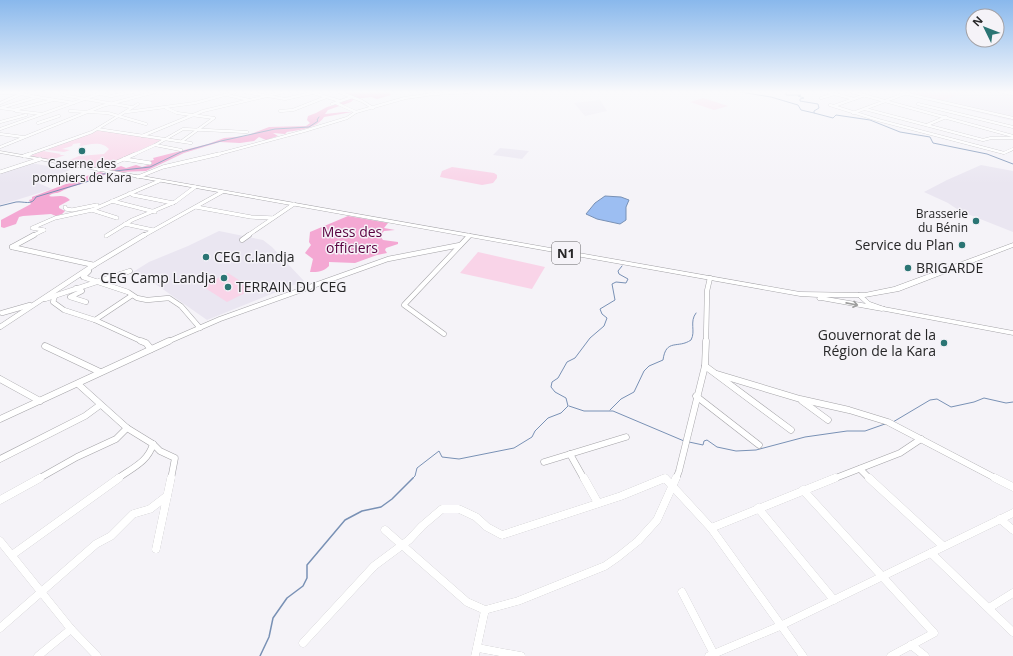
<svg xmlns="http://www.w3.org/2000/svg" width="1013" height="656" font-family="'Open Sans',sans-serif">
<style>
.built{fill:#eae6f1}
.green{fill:#f9d4e8}
.forest{fill:#f4a8d3}
.water{fill:#9cbef2;stroke:#7991b5}
.lines{fill:none;stroke-linecap:round;stroke-linejoin:round}
.stream-far1{stroke:#7991b5;stroke-width:1}
.stream{stroke:#7991b5;stroke-width:1.5}
.minor-far4-casing{stroke:#a4a3a7;stroke-width:3}
.minor-far3-casing{stroke:#a4a3a7;stroke-width:4}
.minor-far2-casing{stroke:#a4a3a7;stroke-width:5.5}
.minor-far1-casing{stroke:#a4a3a7;stroke-width:7}
.minor-casing{stroke:#a4a3a7;stroke-width:8}
.secondary-casing{stroke:#a4a3a7;stroke-width:1}
.trunk-casing{stroke:#a4a3a7;stroke-width:1}
.minor-far4{stroke:#fff;stroke-width:2.5}
.minor-far3{stroke:#fff;stroke-width:3.5}
.minor-far2{stroke:#fff;stroke-width:4.5}
.minor-far1{stroke:#fff;stroke-width:6}
.minor{stroke:#fff;stroke-width:8}
.secondary{fill:#fff;fill-rule:evenodd}
.trunk{fill:#fff;fill-rule:evenodd}
.oneway{stroke:#9e9e9e}
.poi-dot{fill:#2b7574;stroke:#f5f3f8;stroke-width:1.5}
.labels{text-anchor:middle;stroke-width:3;stroke-linejoin:round;paint-order:stroke}
.far-poi-label{font-size:12px;fill:#272728;stroke:#f5f3f8}
.shield{fill:#f5f3f8;stroke:#656466;stroke-width:1}
.shield-label{font-size:13px;font-weight:bold;fill:#272728}
.park-label{font-size:14px;fill:#59003f;stroke:#f5f3f8}
.poi-label{font-size:14px;fill:#272728;stroke:#f5f3f8;text-anchor:end}
</style>
<rect width="100%" height="100%" fill="#f5f3f8"/>
<g class="built">
<path d="M905 92 1013 93V121L901 94Z"/>
<path d="M600 100 607 111 585 116 574 103Z"/>
<path d="M500 148 529 151 522 159 493 155Z"/>
<path d="M31 163 70 170 38 183 52 189 0 205V173Z"/>
<path d="M981 165 1013 171V232L960 211 948 203 924 192 947 180Z"/>
<path d="M219 231 263 240 272 247 304 281 207 320 144 276 133 272 149 262 188 246Z"/>
</g>
<g class="green">
<path d="M912 92H966L943 100 910 93Z"/>
<path d="M703 98 728 106 714 110 690 102Z"/>
<path d="M99 130 163 140 100 168 65 162 79 156 104 154 109 149C102 141 90 144 81 146L79 145 81 144 80 143 73 144 72 146 62 149 70 150 64 152 47 150Z"/>
<path d="M43 151 61 154 59 155H65L51 160 30 156Z"/>
<path d="M452 167 494 173 497 175V178L493 183 482 185 440 177 442 171Z"/>
<path d="M478 252 545 267 532 289 460 273Z"/>
<path d="M228 273 253 289 227 302 202 286Z"/>
</g>
<g class="forest">
<path d="M349 92H389L391 95 377 99 371 97 354 99 351 102 328 110 325 114 344 112H352L324 117C317 128 301 130 287 132L285 134 273 133 278 136 266 140 259 137 254 141 240 143 220 142 184 153 146 171 118 172 111 170 121 166 126 168 136 165 142 167 151 164 149 161 154 160 153 158 208 144 224 138 246 136 269 127 306 126 310 123 307 120 308 116 316 113 327 107 341 103 350 95 348 93Z"/>
<path d="M100 172 107 174C103 176 96 176 92 179 83 185 70 186 60 192 56 194 53 192 49 196 56 198 63 193 70 200L59 206V208L65 211 62 214 56 216 51 214 23 216 19 217 16 224 4 228 1 227V220L31 204 29 200 32 199V197L66 184 83 181 84 179 80 178Z"/>
<path d="M348 216 388 223 384 228 395 230 384 231 380 236 383 240 398 242V244L386 248 385 250 387 253 377 255 355 263 329 262V266C323 272 318 272 310 272L313 259 305 253 311 245 309 242 310 232Z"/>
</g>
<path class="water" d="M605 196 621 197 629 200 626 207V220L620 224 597 219 586 214 595 203Z"/>
<g class="lines">
<g class="stream-far1">
<path d="M740 92 771 97 798 105 801 110 814 113"/>
<path d="M786 92V95H801L798 96 804 98 800 99V101L818 104 819 108 814 111V113L833 118 836 115 870 120 900 132 930 137 933 143 987 154 1013 164"/>
<path d="M115 171 150 167 181 152 221 141 275 129 309 127 318 121 317 120 319 117"/>
<path d="M0 206C5 205 11 203 16 202 24 201 32 206 36 197L89 181V178L96 175 110 173"/>
<path d="M569 406 584 411H613L684 441"/>
<path d="M610 410 621 399 634 392 644 371 649 366 663 360C666 338 678 349 691 340 696 331 689 322 696 313"/>
<path d="M893 422 930 400 937 399 951 407 974 402 984 398 1006 403 1013 402"/>
<path d="M689 442 703 445 704 441 707 440 717 447 736 451 756 450 805 437 847 431H865L885 424"/>
<path d="M412 479 415 476 417 468 439 451 442 457 459 459 514 448 532 437 535 431 548 418 561 413 568 406 566 398 555 392 551 387 552 382 558 378 567 362 575 358 590 338 604 326 607 318 602 314 600 309 615 300 612 284 616 282 626 283 628 279 619 274 618 271 622 266"/>
</g>
<path class="stream" d="M260 656 269 637 273 618 287 598 303 586 307 578V565L345 520 362 511 381 507 392 499 413 478"/>
<defs>
<g id="minor-far4">
<path d="M245 92 285 99 316 92"/>
<path d="M339 92 362 101 373 108"/>
<path d="M827 92 854 99"/>
<path d="M852 92 1013 136"/>
<path d="M899 92 1013 118"/>
<path d="M1003 92 1013 94"/>
<path d="M0 93H23"/>
<path d="M313 93 340 101"/>
<path d="M100 94 111 96 133 92"/>
<path d="M63 95 131 107"/>
<path d="M227 95 249 100"/>
<path d="M37 97 74 103"/>
<path d="M821 98 834 94"/>
<path d="M0 103 23 93"/>
<path d="M336 103 356 112"/>
<path d="M332 104 352 97"/>
<path d="M918 104 1013 127"/>
<path d="M830 105 878 120 1004 153 1013 149"/>
<path d="M834 106 865 95"/>
<path d="M166 108 177 113 214 118"/>
<path d="M865 109 983 140 991 138H1013"/>
<path d="M14 110 53 100"/>
<path d="M16 110 0 108 37 97 21 94"/>
<path d="M16 111 42 114"/>
<path d="M70 111 108 113 146 124"/>
<path d="M280 111 293 110 326 97"/>
<path d="M127 112 195 103 235 92"/>
<path d="M853 113 904 94"/>
<path d="M0 122 26 115"/>
<path d="M38 123 59 116"/>
<path d="M927 125 946 117"/>
<path d="M0 129 104 92"/>
<path d="M97 129 191 143"/>
<path d="M0 134 23 137"/>
<path d="M142 136 203 111 284 92"/>
<path d="M182 141 214 118"/>
<path d="M155 145 181 150"/>
<path d="M0 147 102 106 155 92"/>
<path d="M27 155 92 132 138 104"/>
<path d="M133 155 155 145 183 129 247 132"/>
<path d="M215 155 304 131 347 118 356 112 405 98 433 94 469 92"/>
</g>
<g id="minor-far3">
<path d="M24 156 30 154"/>
<path d="M124 159 150 163"/>
<path d="M99 170 135 154"/>
<path d="M0 172 40 159"/>
<path d="M138 177 163 167 219 154"/>
<path d="M130 193 133 195 173 203"/>
<path d="M112 201 155 212"/>
<path d="M65 207 66 209 72 210 97 205"/>
<path d="M196 207 251 217 273 218"/>
<path d="M92 210 117 218"/>
<path d="M125 224 153 230"/>
<path d="M44 230 32 228 55 218 92 210 159 181"/>
<path d="M32 236 44 230"/>
<path d="M106 236 132 220 175 202 195 187"/>
<path d="M143 236 222 192"/>
<path d="M247 236 294 204"/>
</g>
<g id="minor-far2">
<path d="M242 240 249 235"/>
<path d="M12 247 94 265"/>
<path d="M12 247 34 235"/>
<path d="M89 271 83 277 128 292 137 298 147 300 169 298 181 306 200 328"/>
<path d="M76 288 82 291 70 297 86 302"/>
<path d="M52 296H55L53 302 64 310 95 320 143 342"/>
<path d="M45 299 130 271"/>
<path d="M2 313 30 305"/>
<path d="M95 320 131 296"/>
<path d="M0 327 94 265 144 235"/>
<path d="M444 334 404 305 469 236"/>
<path d="M167 342 220 319 388 259 460 245"/>
<path d="M706 342 707 291 710 278"/>
</g>
<g id="minor-far1">
<path d="M141 341 146 343 151 349"/>
<path d="M45 346 100 372"/>
<path d="M705 366 791 430"/>
<path d="M717 374 800 399 849 410 888 422 997 479"/>
<path d="M0 379 40 401"/>
<path d="M78 384 127 428 153 444 160 451 175 458 171 479"/>
<path d="M696 396 759 445"/>
<path d="M802 401 828 420"/>
<path d="M0 419 169 341"/>
<path d="M570 454 584 479"/>
<path d="M0 459 85 416 100 405"/>
<path d="M544 462 626 437"/>
<path d="M860 469 870 479"/>
<path d="M38 479 77 457 116 439 127 428"/>
<path d="M117 479C132 468 148 462 153 444"/>
<path d="M663 479H666"/>
<path d="M676 479 679 471 705 366 706 341"/>
<path d="M833 479 900 453 921 439"/>
</g>
<g id="minor">
<path d="M584 478 598 503"/>
<path d="M869 478 943 546"/>
<path d="M995 478 1013 487"/>
<path d="M803 490 934 633 891 656"/>
<path d="M0 500 40 478"/>
<path d="M758 508 834 600"/>
<path d="M1000 519 1013 530"/>
<path d="M711 528 835 478"/>
<path d="M385 530 467 602 485 610 518 601 605 566 618 557 638 541 657 520 676 478"/>
<path d="M0 541 71 629 97 656"/>
<path d="M156 549 171 478"/>
<path d="M931 553 1013 632"/>
<path d="M12 555 119 478"/>
<path d="M682 592 715 656"/>
<path d="M989 608 1013 593"/>
<path d="M0 628 96 544 111 536 133 514 150 509 167 496"/>
<path d="M303 643 374 566 409 540 422 526 442 509H459L476 517 487 527 502 535 621 496 665 478 711 528 803 656"/>
<path d="M911 645 925 656"/>
<path d="M478 648 521 656"/>
<path d="M38 656 71 629"/>
<path d="M475 656 485 610"/>
<path d="M709 656 780 626 1013 513"/>
</g>
<path id="secondary" d="M859 293 861 294 870 302 884 307 1013 331V335L880 310 866 304 856 295Z"/>
<path id="trunk" d="M0 151 800 292 865 293 894 287 1013 243V247L899 291 865 297H826L885 307 886 309 882 311 821 300H818L817 298 818 297 800 296 0 153Z"/>
</defs>
<use href="#minor-far4" class="minor-far4-casing"/>
<use href="#minor-far3" class="minor-far3-casing"/>
<use href="#minor-far2" class="minor-far2-casing"/>
<use href="#minor-far1" class="minor-far1-casing"/>
<use href="#minor" class="minor-casing"/>
<use href="#secondary" class="secondary-casing"/>
<use href="#trunk" class="trunk-casing"/>
<use href="#minor-far4" class="minor-far4"/>
<use href="#minor-far3" class="minor-far3"/>
<use href="#minor-far2" class="minor-far2"/>
<use href="#minor-far1" class="minor-far1"/>
<use href="#minor" class="minor"/>
<use href="#secondary" class="secondary"/>
<use href="#trunk" class="trunk"/>
</g>
<defs><path id="oneway-shaft" d="M-6 0H5M1.5-3L5.5 0L1.5 3" fill="none" stroke-width="1.6" stroke-linecap="round" stroke-linejoin="round"/></defs>
<use class="oneway" href="#oneway-shaft" transform="translate(852 304) rotate(11)"/>
<linearGradient id="sky" x2="0" y2="1"><stop stop-color="#89b8ec"/><stop offset="0.5" stop-color="#fafafc"/><stop offset="1" stop-color="#fafafc" stop-opacity="0"/></linearGradient>
<rect width="1013" height="184" fill="url(#sky)"/>
<g class="poi-dot">
<circle cx="82" cy="151" r="4"/>
<circle cx="976" cy="221" r="4"/>
<circle cx="962" cy="245" r="4"/>
<circle cx="206" cy="257" r="4"/>
<circle cx="908" cy="268" r="4"/>
<circle cx="224" cy="278" r="4"/>
<circle cx="228" cy="287" r="4"/>
<circle cx="944" cy="343" r="4"/>
</g>
<g class="labels">
<g class="far-poi-label">
<text x="82" y="168">Caserne des<tspan x="82" dy="14">pompiers de Kara</tspan></text>
<text x="968" y="218" text-anchor="end">Brasserie<tspan x="968" dy="14">du Bénin</tspan></text>
</g>
<rect class="shield" x="552" y="242" width="28" height="22" rx="3"/>
<g class="shield-label">
<text x="566" y="258">N1</text>
</g>
<g class="park-label">
<text x="352" y="237">Mess des<tspan x="352" dy="16">officiers</tspan></text>
</g>
<g class="poi-label">
<text x="954" y="250">Service du Plan</text>
<text x="214" y="262" text-anchor="start">CEG c.landja</text>
<text x="916" y="273" text-anchor="start">BRIGARDE</text>
<text x="216" y="283">CEG Camp Landja</text>
<text x="236" y="292" text-anchor="start">TERRAIN DU CEG</text>
<text x="936" y="340">Gouvernorat de la<tspan x="936" dy="16">Région de la Kara</tspan></text>
</g>
</g>
<g transform="translate(985 28) rotate(313)"><circle r="19" fill="#f5f3f8" stroke="#a3a1a5"/>
<path d="M0-3L7 15L0 10L-7 15Z" fill="#2b7574"/>
<text y="-6" font-size="11" font-weight="bold" text-anchor="middle" fill="#272728">N</text>
</g>
</svg>
